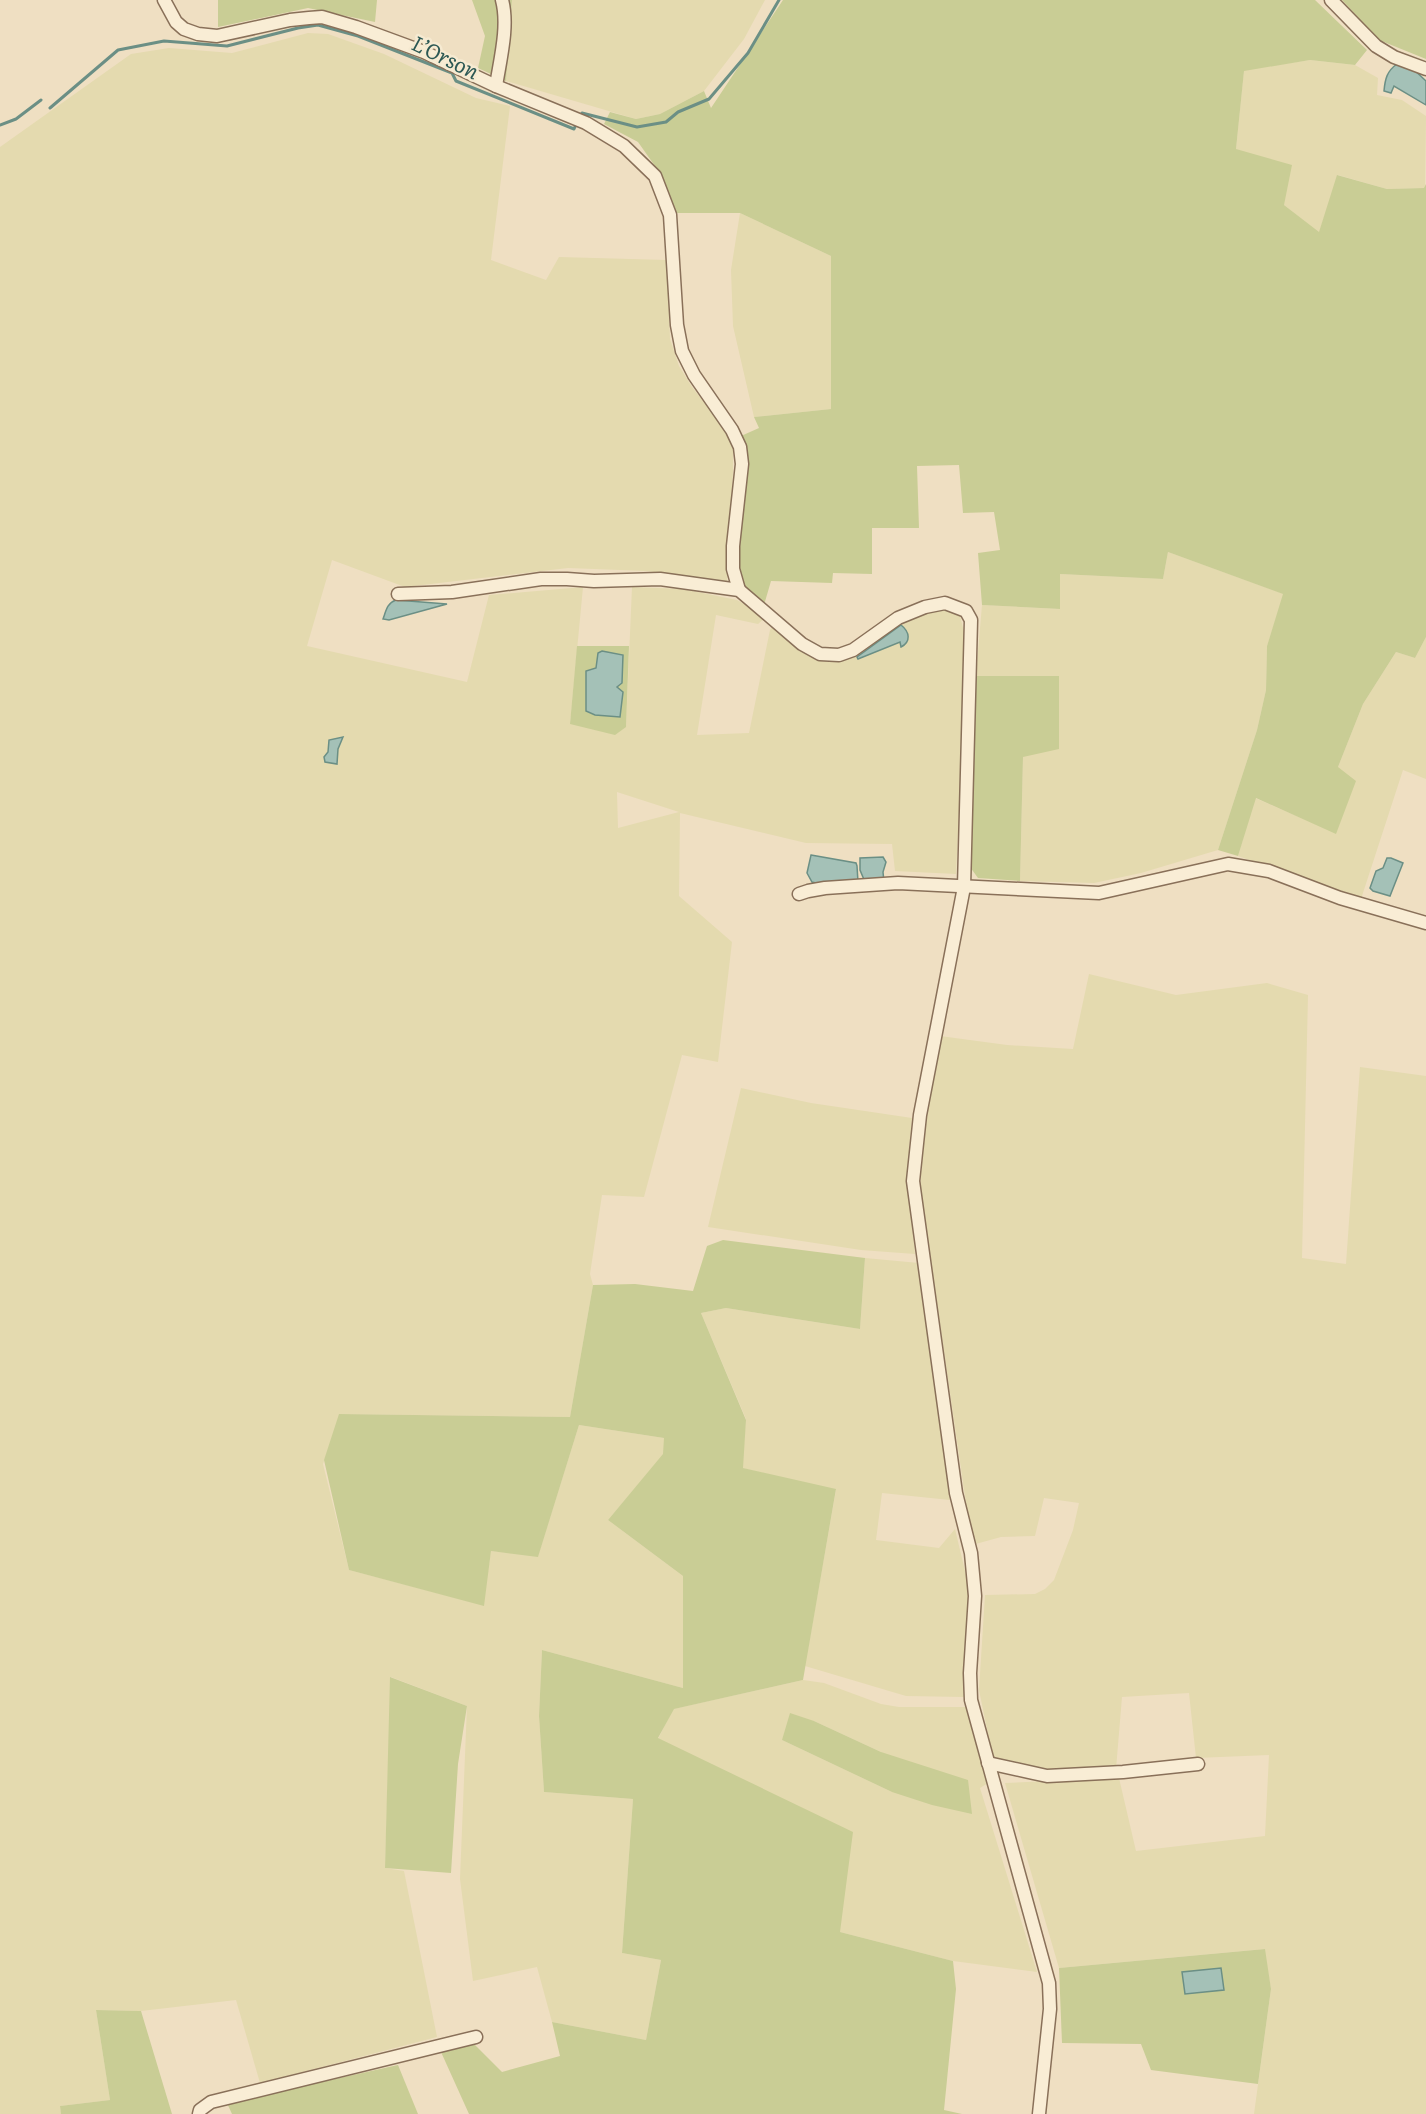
<svg xmlns="http://www.w3.org/2000/svg" width="1426" height="2114" font-family="Literata,serif">
<style>
.farmland{fill:#e4daaf;fill-rule:evenodd}
.green{fill:#c9cd95}
.water{fill:#a4c1b7;stroke:#6b8f85;stroke-width:1.5}
.lines{fill:none;stroke-linecap:round;stroke-linejoin:round}
.stream{stroke:#6b8f85;stroke-width:3}
.minor-casing{stroke:#897059;stroke-width:15}
.minor{stroke:#f9edd5;stroke-width:12}
.labels{text-anchor:middle;stroke-width:5;stroke-linejoin:round;paint-order:stroke}
.water-label{font-size:21px;font-style:italic;fill:#2c5854;stroke:#f6ead1}
</style>
<rect width="100%" height="100%" fill="#efdfc2"/>
<g class="farmland">
<path d="M512 0H765L744 39 704 91 660 114 636 119 506 81Z"/>
<path d="M308 33 328 34 384 54 476 98 510 106 491 260 546 280 559 257 667 260 670 339 679 366 692 387 724 428 733 449V470L727 582 646 571 568 568 405 587 332 560 307 646 467 682 489 595 583 587 570 724 626 727 632 587 683 589 737 600 766 617 758 624 716 615 697 735 749 733 770 630 773 626 799 649 817 660 848 658 898 624 918 613 946 608 960 616 964 632 962 748 956 874 895 871 892 844 806 843 680 813 679 896 732 942 718 1062 682 1055 644 1197 602 1195 590 1274 593 1285 570 1417 340 1414 323 1464 349 1570 483 1605 491 1551 538 1556 579 1425 664 1438V1454L608 1520 683 1576V1688L542 1650 539 1716 544 1792 633 1799 622 1953 661 1960 646 2040 552 2022 537 1967 473 1981 460 1879 467 1706 391 1677 385 1868 404 1871 437 2037 260 2083 236 2000 141 2011 96 2010 110 2100 60 2106 61 2114H0V147L131 54 169 48 232 53ZM617 793V792L679 812 618 828Z"/>
<path d="M1310 60 1355 65 1378 78 1377 95 1402 100 1426 116 1425 188 1387 189 1338 175 1319 233 1284 205 1236 149 1244 70Z"/>
<path d="M740 213 831 256V409L754 417 733 326 731 270Z"/>
<path d="M1168 552 1284 594 1267 646 1266 690 1257 730 1218 850 1141 873 1094 883 1020 881 1023 757 1059 677 976 676 982 605 1059 609 1060 574 1163 579Z"/>
<path d="M1426 637V779L1403 770 1361 899 1238 856 1255 798 1336 833 1338 767 1363 704 1396 652 1415 658Z"/>
<path d="M1089 974 1176 995 1267 983 1308 995 1302 1258 1346 1264 1360 1067 1426 1076V2114H1254L1271 1989 1264 1949 1059 1968 1005 1783 1119 1778 1136 1851 1265 1836 1269 1755 1196 1758 1189 1693 1122 1697 1116 1769H1038L993 1758 979 1690 985 1595 1035 1594 1045 1589 1054 1580 1073 1530 1079 1503 1044 1498 1035 1536 1001 1537 972 1545 920 1185 926 1116 940 1036 1007 1045 1073 1049Z"/>
<path d="M741 1088 811 1103 912 1118 909 1149 911 1213 915 1254 861 1250 708 1227Z"/>
<path d="M865 1258 919 1263 950 1500 882 1493 876 1540 939 1548 955 1529 971 1596 964 1697 906 1696 805 1666 836 1490 742 1468 746 1419 701 1313 726 1308 860 1329Z"/>
<path d="M803 1680 824 1683 881 1704 899 1707H966L988 1783 980 1788 1037 1972 953 1961 840 1932 658 1739 673 1709ZM814 1721 881 1752 892 1792 782 1740Z"/>
</g>
<g class="green">
<path d="M218 0H377L375 22 308 8 218 27Z"/>
<path d="M472 0H512L506 81 478 68 485 36Z"/>
<path d="M783 0H1315L1367 50 1355 65 1310 60 1244 71 1236 149 1292 165 1284 205 1319 232 1337 175 1387 189 1424 188 1426 184V637L1415 658 1396 652 1363 704 1338 767 1356 781 1336 834 1256 798 1238 856 1218 850 1257 730 1266 690 1267 646 1283 594 1168 552 1163 579 1060 574V609L982 605 978 553 1000 550 994 512 963 513 959 465 917 466 919 528H872V574L833 573 832 583 771 581 764 605 745 587 736 556 741 436 759 428 754 417 831 409V256L740 213H673L655 166 638 142 604 124 610 112 636 119 660 114 704 91 711 108Z"/>
<path d="M1342 0H1426V59L1379 40Z"/>
<path d="M577 646H629L626 727 615 735 570 724Z"/>
<path d="M976 676H1059V749L1023 757 1020 881 978 878 970 867Z"/>
<path d="M723 1240 865 1258 860 1329 726 1308 701 1313 746 1420 743 1468 836 1489 803 1680 674 1709 658 1738 853 1832 840 1932 953 1961 956 1989 944 2110 962 2114H469L441 2052 473 2043 502 2072 560 2056 552 2022 646 2040 661 1960 622 1953 633 1799 544 1792 539 1716 542 1650 683 1688V1576L608 1520 663 1454 664 1438 579 1425 538 1557 491 1551 484 1606 349 1570 324 1460 339 1414 570 1417 593 1285 635 1284 693 1291 707 1246Z"/>
<path d="M390 1677 467 1706 458 1764 451 1873 385 1868Z"/>
<path d="M790 1713 814 1721 881 1752 968 1780 972 1814 932 1805 892 1792 782 1740Z"/>
<path d="M1265 1949 1271 1989 1258 2084 1151 2070 1141 2044 1062 2043 1059 1968Z"/>
<path d="M96 2010 141 2011 172 2114H61L60 2106 110 2100Z"/>
<path d="M398 2065 418 2114H232L227 2103Z"/>
</g>
<g class="water">
<path d="M1397 64 1411 67 1426 81V105L1394 86 1391 93 1384 91C1385 79 1387 71 1397 64Z"/>
<path d="M396 600 447 604 389 620 383 619C386 611 387 603 396 600Z"/>
<path d="M901 625C910 632 911 642 901 647L900 642 858 659 857 657Z"/>
<path d="M602 651 623 655 622 683 617 687 623 692 620 717 595 715 586 711V671L596 668 598 653Z"/>
<path d="M343 737 338 749 337 764 325 762 324 757 328 752 329 740Z"/>
<path d="M811 855 856 863 857 866 858 882 820 884 812 882 807 873Z"/>
<path d="M883 857 886 862 883 872 884 882H865L860 870V858Z"/>
<path d="M1387 858H1391L1403 863 1390 896 1373 891 1370 888 1376 871 1383 868Z"/>
<path d="M1221 1968 1224 1990 1185 1994 1182 1972Z"/>
</g>
<g class="lines">
<g class="stream">
<path d="M50 108 118 50 164 41 227 46 298 28 318 25 358 36 452 73 456 81 574 129 577 122"/>
<path d="M580 116 582 113 637 127 666 122 678 112 709 99 748 53 779 0"/>
<path d="M0 125 16 119 41 100"/>
</g>
<defs>
<g id="minor">
<path d="M164 0 176 22 184 29 198 34 217 36 290 20 309 18 322 17 356 27 424 52 496 86 586 123 624 146 655 176 670 215 677 325 682 351 694 375 732 430 740 447 742 464 733 546V569L739 590"/>
<path d="M1331 0 1376 46 1394 57 1426 69"/>
<path d="M496 86C500 60 509 26 502 0"/>
<path d="M398 594 452 592 541 579H567L594 581 660 579 739 590 802 644 820 654 839 655 853 650 898 618 925 607 945 603 966 611 971 620 964 887 920 1115 913 1181 956 1493 971 1553 975 1596 970 1673 971 1700 1049 1983 1050 2009 1039 2114"/>
<path d="M799 894 808 891 825 888 898 883 1099 893 1228 864 1269 871 1340 898 1426 923"/>
<path d="M988 1763 1047 1776 1123 1772 1198 1764"/>
<path d="M199 2114 200 2110 211 2102 476 2037"/>
</g>
</defs>
<use href="#minor" class="minor-casing"/>
<use href="#minor" class="minor"/>
</g>
<g class="labels">
<g class="water-label">
<text transform="translate(445 58) rotate(26)" y="7">L’Orson</text>
</g>
</g>
</svg>
